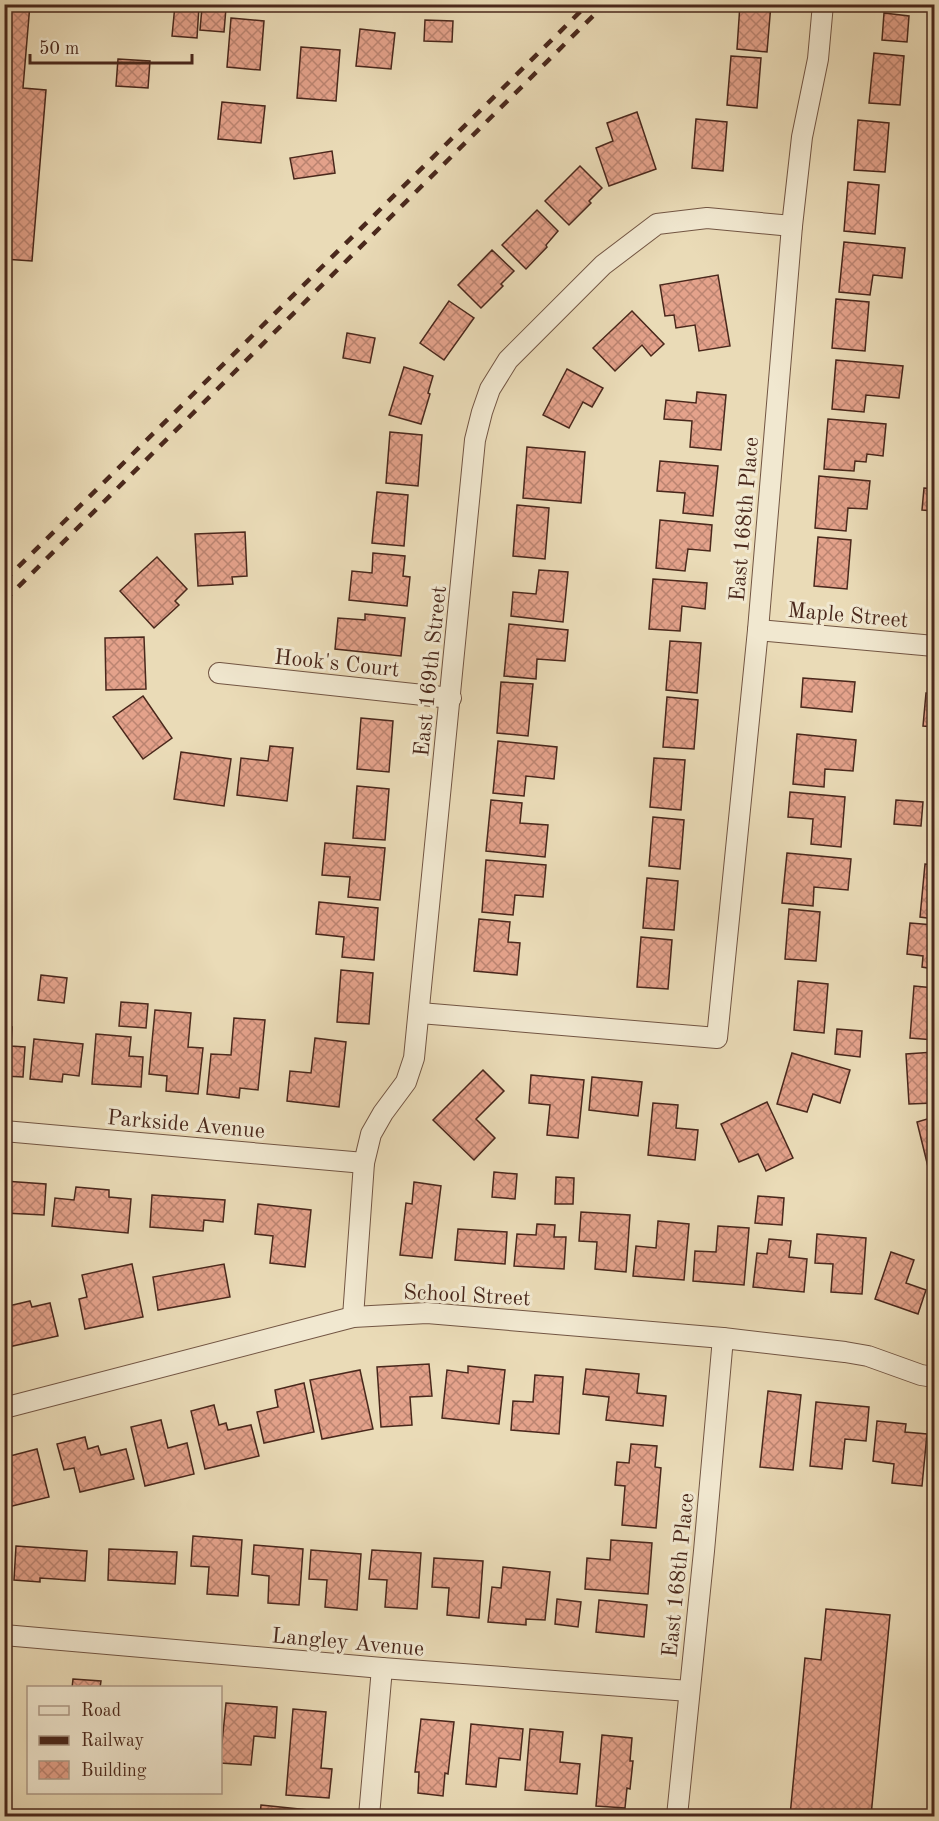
<svg xmlns="http://www.w3.org/2000/svg" width="939" height="1821" font-family="'Old Standard TT',serif">
<style>
.building{fill:url(#building-cross-hatch);stroke:#4a281c;stroke-width:1.5}
.lines{fill:none;stroke-linecap:round;stroke-linejoin:round}
.minor-casing{stroke:#725543;stroke-width:22}
.minor{stroke:#f1e8d0;stroke-width:20}
.rail{stroke:#4a281c;stroke-width:4.5;stroke-dasharray:10 10;stroke-linecap:butt}
.labels{text-anchor:middle;stroke-width:6;stroke-linejoin:round;paint-order:stroke}
.street-label{font-size:22px;fill:#4a281c;stroke:#f1e8d0}
</style>
<defs>
<pattern id="building-cross-hatch" width="8" height="8" patternUnits="userSpaceOnUse" patternTransform="scale(1.5)"><rect width="8" height="8" fill="#e4a28b"/><path d="M0 0l8 8M0 8l8-8" fill="none" stroke="#bb8471"/></pattern>
</defs>
<rect width="100%" height="100%" fill="#eadbb7"/>
<filter id="stains"><feTurbulence type="fractalNoise" baseFrequency=".00333" numOctaves="4"/><feColorMatrix values="0 0 0 0 .2 0 0 0 0 .09 0 0 0 0 .02 0 0 0 .5 -.17"/></filter>
<radialGradient id="worn" r=".72"><stop offset=".6" stop-color="#630" stop-opacity="0"/><stop offset="1" stop-color="#630" stop-opacity=".3"/></radialGradient>
<g class="building">
<path d="M4 4H30L23 88 46 90 32 261 4 259Z"/>
<path d="M740 4H771L767 52 737 49Z"/>
<path d="M175 5 199 6 197 38 172 36Z"/>
<path d="M202 7 226 8 224 32 200 30Z"/>
<path d="M884 13 909 16 907 42 882 40Z"/>
<path d="M231 18 264 21 260 70 227 67Z"/>
<path d="M425 20 453 21 452 42 424 41Z"/>
<path d="M360 29 395 33 391 69 356 66Z"/>
<path d="M301 47 340 50 336 101 297 98Z"/>
<path d="M874 53 904 56 900 105 869 103Z"/>
<path d="M731 56 761 58 757 108 727 105Z"/>
<path d="M118 59 150 61 148 88 116 86Z"/>
<path d="M222 102 265 106 261 143 218 139Z"/>
<path d="M637 112 656 169 609 186 596 148 613 141 607 123Z"/>
<path d="M696 119 727 122 723 171 692 168Z"/>
<path d="M858 120 889 123 885 172 854 170Z"/>
<path d="M332 151 335 173 294 179 290 158Z"/>
<path d="M580 166 602 188 589 201 591 203 569 225 545 201Z"/>
<path d="M848 182 879 185 875 234 844 231Z"/>
<path d="M537 210 558 231 546 245 547 247 526 269 502 245Z"/>
<path d="M844 242 905 248 902 278 873 275 870 295 839 292Z"/>
<path d="M492 250 514 271 501 284 503 286 481 308 458 285Z"/>
<path d="M718 275 730 346 699 351 695 325 676 328 674 315 665 316 660 285Z"/>
<path d="M836 299 869 302 865 351 832 348Z"/>
<path d="M449 301 474 318 444 360 420 343Z"/>
<path d="M632 311 664 344 651 356 642 345 615 371 593 348Z"/>
<path d="M347 333 375 338 370 363 343 358Z"/>
<path d="M836 360 903 366 899 398 866 395 864 412 832 409Z"/>
<path d="M404 367 433 376 428 393 430 394 421 424 389 415Z"/>
<path d="M567 369 603 388 592 407 583 402 569 428 543 415Z"/>
<path d="M697 392 726 395 721 450 690 447 692 421 664 419 666 400 696 403Z"/>
<path d="M828 419 886 424 883 456 867 454 866 462 855 461 854 471 824 469Z"/>
<path d="M390 432 422 435 418 486 386 483Z"/>
<path d="M527 447 585 452 581 503 523 498Z"/>
<path d="M660 461 718 466 713 516 683 513 685 493 657 491Z"/>
<path d="M819 476 870 481 867 509 848 508 846 531 815 528Z"/>
<path d="M924 488 934 489V511L922 510Z"/>
<path d="M377 492 408 495 404 546 372 543Z"/>
<path d="M517 505 549 508 545 559 513 556Z"/>
<path d="M660 520 712 525 710 551 688 549 685 571 656 568Z"/>
<path d="M245 532 247 576 232 577 233 584 198 586 195 534Z"/>
<path d="M818 537 851 540 847 589 814 586Z"/>
<path d="M934 547V592L929 591Z"/>
<path d="M373 553 405 556 403 576 410 577 407 606 349 600 352 571 372 573Z"/>
<path d="M157 557 187 589 175 601 179 605 154 628 120 591Z"/>
<path d="M539 570 568 572 563 622 511 616 513 592 536 594Z"/>
<path d="M653 579 707 583 705 609 682 606 680 631 649 629Z"/>
<path d="M365 614 405 618 401 656 335 649 338 618 365 620Z"/>
<path d="M509 624 568 630 565 661 537 659 536 679 504 676Z"/>
<path d="M144 637 146 689 106 690 105 638Z"/>
<path d="M670 641 701 643 697 693 666 690Z"/>
<path d="M803 678 855 682 852 712 801 707Z"/>
<path d="M501 682 533 684 528 736 497 733Z"/>
<path d="M926 693 934 694V727L923 726Z"/>
<path d="M143 696 172 738 143 759 113 717Z"/>
<path d="M667 697 698 700 694 749 663 747Z"/>
<path d="M361 718 393 721 389 772 357 769Z"/>
<path d="M797 734 856 740 853 771 825 769 824 787 793 784Z"/>
<path d="M498 741 557 747 554 779 526 776 524 796 493 793Z"/>
<path d="M270 746 293 748 287 801 237 795 241 758 268 761Z"/>
<path d="M181 752 231 759 224 806 174 799Z"/>
<path d="M654 758 685 760 681 810 650 807Z"/>
<path d="M357 786 389 789 385 840 353 838Z"/>
<path d="M790 792 845 797 841 847 811 844 813 819 788 817Z"/>
<path d="M491 800 522 803 520 823 548 825 545 857 486 851Z"/>
<path d="M896 800 923 802 921 826 894 824Z"/>
<path d="M653 817 684 820 680 869 649 866Z"/>
<path d="M325 843 385 848 380 900 348 897 350 877 322 875Z"/>
<path d="M787 853 851 859 848 890 814 887 813 906 782 903Z"/>
<path d="M486 860 546 865 543 897 515 895 513 915 482 912Z"/>
<path d="M925 864 934 865V919L920 917Z"/>
<path d="M647 878 678 881 674 930 643 928Z"/>
<path d="M319 902 378 908 374 960 342 957 344 937 316 934Z"/>
<path d="M789 909 820 912 816 961 785 959Z"/>
<path d="M479 919 510 922 508 942 520 943 517 975 474 971Z"/>
<path d="M910 923 934 925V969L922 967 923 956 907 954Z"/>
<path d="M641 937 672 940 668 989 637 987Z"/>
<path d="M341 970 373 973 369 1024 337 1022Z"/>
<path d="M41 975 67 978 64 1003 38 1000Z"/>
<path d="M798 981 828 984 824 1033 794 1030Z"/>
<path d="M914 986 934 988V1040L910 1038Z"/>
<path d="M121 1002 148 1004 146 1028 119 1026Z"/>
<path d="M155 1010 191 1013 188 1047 203 1048 198 1094 166 1091 167 1076 149 1074Z"/>
<path d="M234 1018 265 1020 258 1090 240 1088 239 1098 207 1094 211 1054 231 1055Z"/>
<path d="M4 1026 12 1027 11 1046 25 1047 23 1077 4 1076Z"/>
<path d="M837 1029 862 1031 860 1057 835 1054Z"/>
<path d="M96 1034 131 1037 129 1056 143 1057 141 1087 92 1084Z"/>
<path d="M315 1038 346 1042 339 1107 287 1101 290 1071 311 1073Z"/>
<path d="M34 1039 83 1044 79 1076 63 1074 62 1082 30 1079Z"/>
<path d="M934 1052V1103L909 1104 906 1054Z"/>
<path d="M792 1053 850 1070 840 1103 813 1094 807 1112 777 1104Z"/>
<path d="M483 1070 504 1091 476 1119 495 1138 474 1160 433 1120Z"/>
<path d="M531 1075 584 1080 578 1138 547 1135 550 1105 529 1103Z"/>
<path d="M592 1077 642 1082 638 1116 589 1110Z"/>
<path d="M767 1102 793 1158 766 1171 758 1154 739 1162 721 1124Z"/>
<path d="M653 1103 678 1105 676 1128 698 1130 695 1160 648 1155Z"/>
<path d="M934 1117V1174L930 1175 917 1122Z"/>
<path d="M494 1172 517 1174 515 1199 492 1197Z"/>
<path d="M556 1177 574 1178 573 1204H555Z"/>
<path d="M4 1181 46 1184 44 1215 4 1213Z"/>
<path d="M414 1182 441 1186 432 1258 400 1255 406 1203 412 1204Z"/>
<path d="M76 1187 109 1190V1197L131 1199 128 1233 52 1226 55 1198 74 1200Z"/>
<path d="M152 1195 225 1200 223 1222 204 1220 203 1231 150 1227Z"/>
<path d="M758 1196 784 1198 782 1225 755 1223Z"/>
<path d="M258 1204 311 1210 305 1267 270 1263 273 1236 255 1234Z"/>
<path d="M581 1212 630 1215 626 1272 595 1269 597 1242 579 1241Z"/>
<path d="M658 1221 689 1224 684 1280 633 1276 636 1246 656 1248Z"/>
<path d="M537 1224 555 1225 554 1237H566L564 1269 514 1266 517 1234 536 1235Z"/>
<path d="M718 1226 749 1228 744 1285 693 1281 695 1251 716 1252Z"/>
<path d="M458 1229 507 1232 505 1264 455 1260Z"/>
<path d="M817 1234 866 1238 862 1294 831 1292 833 1264 815 1263Z"/>
<path d="M769 1239 791 1241 789 1257 807 1259 804 1292 753 1287 757 1253 767 1254Z"/>
<path d="M891 1252 914 1260 906 1283 926 1290 918 1314 875 1299Z"/>
<path d="M132 1264 143 1317 85 1329 79 1299 87 1297 82 1275Z"/>
<path d="M224 1264 230 1297 158 1310 153 1277Z"/>
<path d="M30 1301 32 1307 50 1303 58 1336 4 1348V1307Z"/>
<path d="M429 1364 432 1396 410 1397 412 1425 381 1427 377 1367Z"/>
<path d="M468 1366 505 1370 499 1424 442 1418 447 1370 468 1373Z"/>
<path d="M586 1369 639 1374 637 1393 666 1396 663 1426 606 1420 609 1397 583 1394Z"/>
<path d="M360 1370 373 1429 322 1439 310 1380Z"/>
<path d="M535 1375 563 1377 559 1434 511 1430 513 1401 533 1402Z"/>
<path d="M304 1383 314 1432 264 1443 257 1412 278 1407 275 1390Z"/>
<path d="M768 1391 801 1395 793 1470 760 1467Z"/>
<path d="M816 1402 869 1407 866 1441 845 1439 842 1469 810 1466Z"/>
<path d="M214 1405 219 1425 226 1423 228 1430 251 1425 259 1456 205 1469 191 1411Z"/>
<path d="M161 1420 168 1448 187 1443 194 1474 145 1486 131 1427Z"/>
<path d="M877 1421 906 1424 905 1432 927 1434 922 1486 892 1483 894 1464 873 1461Z"/>
<path d="M85 1437 88 1449 98 1446 101 1455 126 1449 134 1479 80 1492 74 1468 64 1470 57 1444Z"/>
<path d="M933 1439H934V1496H929Z"/>
<path d="M631 1444 657 1446 655 1467 661 1468 656 1528 622 1525 625 1486 615 1485 617 1462 629 1463Z"/>
<path d="M37 1449 49 1497 4 1508V1476L10 1475 6 1457Z"/>
<path d="M193 1536 242 1540 238 1596 207 1594 209 1567 191 1566Z"/>
<path d="M611 1540 652 1543 648 1594 585 1589 587 1558 610 1560Z"/>
<path d="M254 1545 303 1549 299 1605 268 1603 269 1576 252 1574Z"/>
<path d="M16 1546 87 1551 85 1581 40 1578V1582L14 1580Z"/>
<path d="M109 1549 177 1552 175 1584 108 1580Z"/>
<path d="M311 1550 361 1554 357 1610 325 1607 327 1580 309 1579Z"/>
<path d="M372 1550 421 1553 417 1609 385 1607 387 1580 369 1579Z"/>
<path d="M434 1558 483 1561 479 1618 447 1615 449 1588 432 1587Z"/>
<path d="M503 1567 550 1572 545 1620 526 1619V1625L488 1622 492 1587 501 1588Z"/>
<path d="M557 1599 581 1602 578 1627 555 1624Z"/>
<path d="M599 1600 647 1605 644 1637 596 1632Z"/>
<path d="M826 1609 890 1615 871 1816H790L805 1658 821 1660Z"/>
<path d="M73 1679 101 1681 100 1688H72Z"/>
<path d="M226 1703 277 1707 275 1738 254 1736 251 1765 220 1763Z"/>
<path d="M293 1709 326 1712 321 1768 332 1769 329 1798 286 1795Z"/>
<path d="M421 1719 454 1722 448 1774 445 1773 443 1796 418 1793 419 1772H415Z"/>
<path d="M471 1724 523 1729 520 1760 499 1758 496 1787 466 1784Z"/>
<path d="M530 1729 563 1732 560 1762 580 1764 577 1794 525 1790Z"/>
<path d="M602 1735 632 1738 630 1761H633L630 1789 627 1788 625 1808 596 1806Z"/>
<path d="M261 1805 318 1811 317 1816H260Z"/>
</g>
<g class="lines">
<defs>
<g id="minor">
<path d="M758 630 934 646"/>
<path d="M219 673 451 698"/>
<path d="M420 1013 717 1038 758 630 792 226 802 137 818 59 823 4"/>
<path d="M4 1131 364 1163"/>
<path d="M353 1317 364 1163 371 1134 383 1113 406 1082 414 1058 475 440 482 412 490 389 508 360 603 265 657 224 707 218 792 226"/>
<path d="M4 1408 353 1317 427 1313 723 1338 845 1352 868 1356 921 1375 934 1377"/>
<path d="M4 1635 382 1668 689 1691"/>
<path d="M369 1816 382 1668"/>
<path d="M677 1816 704 1551 723 1338"/>
</g>
</defs>
<use href="#minor" class="minor-casing"/>
<use href="#minor" class="minor"/>
<g class="rail">
<path d="M4 581 588 4"/>
<path d="M4 601 605 4"/>
</g>
</g>
<g class="labels">
<g class="street-label">
<text transform="translate(743 519) rotate(-85)" y="8">East 168th Place</text>
<text transform="translate(848 614) rotate(5)" y="8">Maple Street</text>
<text transform="translate(337 662) rotate(6)" y="8">Hook's Court</text>
<text transform="translate(429 671) rotate(-84)" y="8">East 169th Street</text>
<text transform="translate(186 1123) rotate(5)" y="8">Parkside Avenue</text>
<text transform="translate(467 1294) rotate(3)" y="8">School Street</text>
<text transform="translate(677 1575) rotate(-84)" y="8">East 168th Place</text>
<text transform="translate(348 1641) rotate(5)" y="8">Langley Avenue</text>
</g>
</g>
<rect width="939" height="1821" fill="none" stroke="#eadbb7" stroke-width="24"/>
<rect x="6" y="6" width="927" height="1809" fill="none" stroke="#4a281c" stroke-width="3"/>
<rect x="12" y="12" width="915" height="1797" fill="none" stroke="#4a281c" stroke-width="1.5"/>
<rect x="27" y="1686" width="195" height="108" fill="#f1e8d0" stroke="#ae9b88" stroke-width="1.5"/>
<rect x="39" y="1706" width="30" height="9" fill="#f1e8d0" stroke="#ae9b88" stroke-width="1.5"/>
<text x="81" y="1716" font-size="18" fill="#4a281c">Road</text>
<rect x="39" y="1736" width="30" height="9" fill="#4a281c" stroke="#ae9b88" stroke-width="1.5"/>
<text x="81" y="1746" font-size="18" fill="#4a281c">Railway</text>
<rect x="39" y="1761" width="30" height="18" fill="url(#building-cross-hatch)" stroke="#ae9b88" stroke-width="1.5"/>
<text x="81" y="1776" font-size="18" fill="#4a281c">Building</text>
<path d="M30 54v9h162v-9" fill="none" stroke="#4a281c" stroke-width="3"/>
<text x="39" y="54" font-size="18" fill="#4a281c" stroke="#f1e8d0" stroke-width="4.5" paint-order="stroke">50 m</text>
<rect width="100%" height="100%" filter="url(#stains)"/>
<rect width="100%" height="100%" fill="url(#worn)"/>
</svg>
